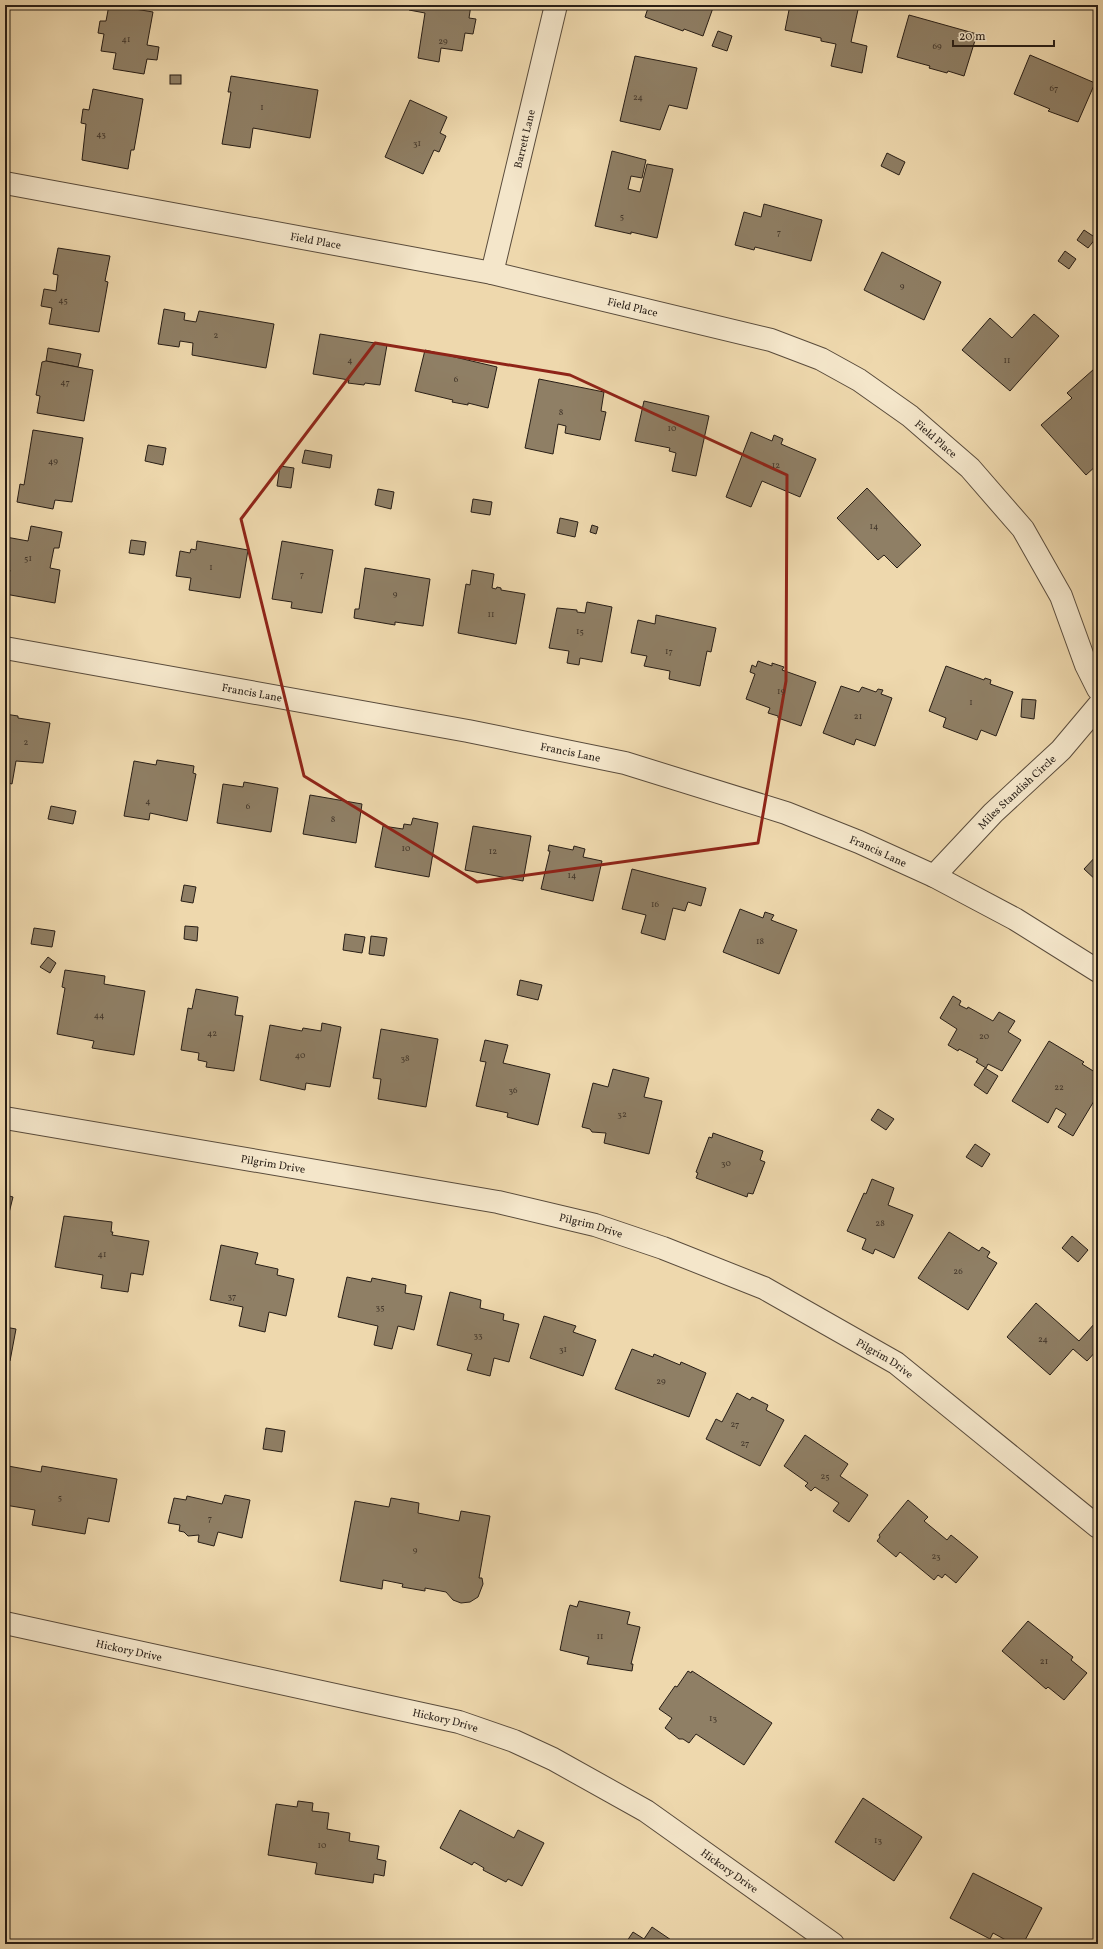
<svg xmlns="http://www.w3.org/2000/svg" width="1103" height="1949" font-family="Vollkorn,serif">
<style>
.building{fill:#8f7f65;stroke:#281e16}
.lines{fill:none;stroke-linecap:round;stroke-linejoin:round}
.minor-casing{stroke:#5a4c3c;stroke-width:24}
.minor{stroke:#f4e6ca;stroke-width:22}
.marked{fill:none;stroke:#8f2418;stroke-width:3;stroke-linejoin:round}
.labels{text-anchor:middle;stroke-width:3.5;stroke-linejoin:round;paint-order:stroke}
.number-label{font-size:9px;fill:#42362a}
.street-label{font-size:11px;fill:#281e16;stroke:#f4e6ca}
</style>
<rect width="100%" height="100%" fill="#eed8ad"/>
<filter id="stains"><feTurbulence type="fractalNoise" baseFrequency=".005" numOctaves="4"/><feColorMatrix values="0 0 0 0 .2 0 0 0 0 .09 0 0 0 0 .02 0 0 0 .5 -.17"/></filter>
<radialGradient id="worn" r=".72"><stop offset=".6" stop-color="#630" stop-opacity="0"/><stop offset="1" stop-color="#630" stop-opacity=".3"/></radialGradient>
<g class="building">
<path d="M109 5H135V9L153 12 147 45 159 47 157 60 147 59 144 74 113 69 116 53 101 51 104 34 98 33 100 21H106Z"/>
<path d="M410 5H471L469 18 476 19 473 34 465 33 462 51 441 48 439 62 418 58 425 13 409 10Z"/>
<path d="M649 5H714L703 36 684 29 683 31 645 17Z"/>
<path d="M790 5H859L851 42 867 46 862 73 831 66 836 44 821 41V38L785 30Z"/>
<path d="M909 15 977 34 964 76 948 71 947 73 929 68 930 66 897 57Z"/>
<path d="M718 31 732 36 727 51 712 46Z"/>
<path d="M1030 55 1095 83 1078 122 1048 111 1050 109 1014 94Z"/>
<path d="M635 56 697 68 687 109 669 105 660 130 620 121Z"/>
<rect x="170" y="75" width="11" height="9"/>
<path d="M231 76 318 90 310 138 253 128 250 148 222 144 231 92H228Z"/>
<path d="M93 89 143 99 134 150H131L128 169 82 160 86 124 81 123 83 109 89 110Z"/>
<path d="M410 100 447 117 440 133 446 136 439 152 434 150 423 174 385 157Z"/>
<path d="M612 151 646 160 642 178 631 176 628 189 640 192 647 164 673 169 657 238 631 232V234L595 226Z"/>
<path d="M887 153 905 162 899 175 881 166Z"/>
<path d="M764 204 822 220 811 261 755 247 754 250 735 245 744 212 761 217Z"/>
<path d="M1084 230 1096 238 1088 248 1077 240Z"/>
<path d="M58 248 110 256 105 281 108 282 99 332 49 324 52 308 41 306 44 289 56 291 58 275 53 274Z"/>
<path d="M1065 251 1076 259 1069 269 1058 261Z"/>
<path d="M882 252 941 282 924 320 864 290Z"/>
<path d="M164 309 185 313 184 320 196 322 199 311 274 324 266 368 192 355 193 343 180 341 179 347 158 344Z"/>
<path d="M1034 314 1059 336 1010 391 962 350 990 318 1012 338Z"/>
<path d="M320 334 387 345 380 385 365 383 364 385 348 383 349 380 313 374Z"/>
<path d="M48 348 81 354 78 367 46 361Z"/>
<path d="M425 350 497 367 488 408 468 403V405L452 402 453 400 415 391Z"/>
<path d="M46 361 93 370 84 421 37 413 40 396 36 395 42 362Z"/>
<path d="M1094 369 1098 373V464L1086 475 1041 425 1072 398 1067 393Z"/>
<path d="M539 379 604 392 601 411 606 412 600 440 565 433 566 426 558 424 553 454 525 448Z"/>
<path d="M644 401 709 416 696 476 672 471 676 453 669 451 670 448 635 441Z"/>
<path d="M33 430 83 438 72 502 55 500 53 509 17 502 20 484 24 485Z"/>
<path d="M751 432 772 441 774 435 783 439 781 444 816 459 800 497 762 481 751 507 726 497Z"/>
<path d="M148 445 166 448 163 465 145 461Z"/>
<path d="M305 450 332 455 330 468 302 463Z"/>
<path d="M280 466 294 468 291 488 277 486Z"/>
<path d="M867 488 921 545 897 568 884 555 878 560 837 518Z"/>
<path d="M378 489 394 492 391 509 375 505Z"/>
<path d="M473 499 492 502 490 515 471 512Z"/>
<path d="M560 518 578 522 575 537 557 533Z"/>
<path d="M592 525 598 527 596 534 590 532Z"/>
<path d="M31 526 62 532 59 548H54L50 568 60 570 55 603 5 594 10 570 5 569 6 537 28 541Z"/>
<path d="M131 540 146 542 144 555 129 553Z"/>
<path d="M197 541 248 550 240 598 189 590 191 578 176 576 180 551 190 553 191 549 196 550Z"/>
<path d="M282 541 333 550 322 613 291 608 292 602 272 599Z"/>
<path d="M365 568 430 579 423 626 395 622V625L354 618 355 609H359Z"/>
<path d="M472 570 494 574 492 588 496 589 497 587 501 588V590L525 594 516 644 458 633 466 584 470 585Z"/>
<path d="M587 602 612 607 602 662 580 658 579 665 567 663 569 651 549 648 557 608 577 610V612L585 613Z"/>
<path d="M656 615 716 628 711 652 707 651 700 686 669 679 670 671 644 666 647 656 631 653 638 620 655 624Z"/>
<path d="M758 661 772 666V663L784 667 782 670 816 682 801 726 778 718V716L768 713 770 708 746 699 755 674 750 672 752 665 756 667Z"/>
<path d="M946 666 984 680 985 678 991 680 990 684 1013 692 996 736 981 730 977 740 943 727 946 718 929 711Z"/>
<path d="M841 686 859 692 862 687 876 692 878 689 883 690 881 694 892 698 875 746 856 739 854 745 823 733Z"/>
<path d="M1022 699 1036 700 1034 719 1021 717Z"/>
<path d="M5 714 18 716V718L50 723 43 763 16 761 12 784 5 782Z"/>
<path d="M157 760 194 766 193 773 196 774 187 821 150 813 149 820 124 816 134 761 156 765Z"/>
<path d="M244 782 278 788 271 832 217 823 223 784 243 787Z"/>
<path d="M310 795 362 804 356 843 303 834Z"/>
<path d="M51 806 76 811 73 824 48 819Z"/>
<path d="M413 818 438 823 429 877 375 867 383 826 403 829 404 824 411 825Z"/>
<path d="M473 826 531 836 523 881 465 870Z"/>
<path d="M549 845 573 850 574 846 585 849 583 857 602 861 593 901 541 889 550 851H548Z"/>
<path d="M1098 854V882L1084 869Z"/>
<path d="M632 869 706 888 701 906 688 902 685 911 673 908 665 940 641 933 646 915 622 909Z"/>
<path d="M184 885 196 887 193 903 181 901Z"/>
<path d="M740 909 763 918 765 912 774 915 771 920 797 930 779 974 723 952Z"/>
<path d="M185 926 198 927 197 941 184 939Z"/>
<path d="M34 928 55 931 52 947 31 944Z"/>
<path d="M345 934 365 937 362 953 343 950Z"/>
<path d="M371 936 387 938 384 956 369 954Z"/>
<path d="M48 957 56 963 50 973 40 967Z"/>
<path d="M65 970 105 976 104 984 145 991 134 1055 92 1048 94 1041 57 1034 65 988 62 987Z"/>
<path d="M520 980 542 985 538 1000 517 995Z"/>
<path d="M196 989 238 997 235 1015 243 1016 234 1071 206 1067 207 1062 198 1060 199 1053 181 1050 188 1008 192 1009Z"/>
<path d="M953 996 961 1001 959 1005 967 1009 968 1007 993 1021 999 1012 1015 1021 1008 1032 1021 1040 1002 1071 988 1064 986 1068 976 1062 978 1059 959 1049 958 1051 948 1045 957 1029 940 1018Z"/>
<path d="M322 1023 341 1027 330 1087 306 1083 305 1090 260 1080 270 1025 302 1031 303 1028 321 1031Z"/>
<path d="M381 1029 438 1039 426 1107 378 1099 381 1079 373 1078Z"/>
<path d="M485 1040 508 1045 503 1063 550 1074 538 1125 507 1117 508 1113 476 1106 486 1062 480 1061Z"/>
<path d="M1049 1041 1084 1062 1082 1064 1098 1074V1102L1097 1103 1094 1101 1073 1136 1058 1127 1066 1114 1056 1108 1048 1123 1012 1101Z"/>
<path d="M985 1068 998 1076 987 1094 974 1085Z"/>
<path d="M613 1069 649 1078 644 1097 662 1101 649 1154 604 1143 606 1133 592 1132 590 1129 582 1127 593 1083 608 1087Z"/>
<path d="M878 1109 894 1119 886 1130 871 1120Z"/>
<path d="M713 1133 763 1151 760 1160 765 1162 753 1194 748 1193 747 1197 696 1178 698 1173 696 1172 709 1137 712 1138Z"/>
<path d="M975 1144 990 1154 982 1167 966 1157Z"/>
<path d="M872 1179 894 1188 888 1205 913 1215 894 1258 875 1249 873 1254 862 1249 866 1239 847 1231 864 1193 866 1194Z"/>
<path d="M5 1195 13 1197 5 1229Z"/>
<path d="M64 1216 112 1222 111 1232H113L112 1235 149 1241 143 1275 131 1273 128 1292 101 1288 103 1275 55 1267Z"/>
<path d="M949 1232 979 1251 982 1247 990 1252 987 1257 997 1263 968 1310 918 1278Z"/>
<path d="M1072 1236 1088 1250 1078 1262 1062 1248Z"/>
<path d="M221 1245 258 1253 255 1264 278 1269 277 1275 294 1279 286 1316 269 1312 265 1332 239 1326 243 1307 210 1300Z"/>
<path d="M347 1277 371 1282 372 1278 406 1285 405 1293 422 1296 414 1330 398 1326 392 1349 374 1345 378 1326 338 1317Z"/>
<path d="M450 1292 481 1300 480 1308 504 1314 503 1320 519 1324 509 1362 494 1358 490 1376 467 1370 472 1354 437 1345Z"/>
<path d="M1036 1303 1079 1341 1095 1323 1098 1325V1349L1087 1361 1073 1349 1050 1375 1007 1337Z"/>
<path d="M544 1316 576 1326 573 1332 596 1340 583 1376 530 1358Z"/>
<path d="M5 1327 16 1329 10 1361 5 1360Z"/>
<path d="M632 1349 653 1357 654 1354 680 1365 681 1362 706 1373 689 1417 615 1389Z"/>
<path d="M737 1393 750 1400 752 1397 768 1405 766 1410 784 1420 760 1466 706 1439 716 1419 722 1422Z"/>
<path d="M266 1428 285 1431 282 1452 263 1449Z"/>
<path d="M805 1435 848 1464 840 1476 868 1495 849 1522 833 1511 839 1503 815 1487 811 1491 805 1486 808 1483 784 1466Z"/>
<path d="M8 1466 41 1472 42 1466 117 1479 109 1522 88 1518 85 1534 32 1525 35 1510 5 1505V1481Z"/>
<path d="M225 1495 250 1500 242 1538 218 1532 214 1546 198 1542 199 1535 188 1536 184 1532 179 1531 180 1525 168 1523 174 1498 186 1500 187 1496 222 1504Z"/>
<path d="M391 1498 419 1503 418 1513 459 1521 461 1511 490 1516 479 1578H482L483 1584 478 1597 470 1602 461 1603 453 1600 446 1592 425 1588V1591L402 1587 403 1584 383 1580 382 1589 340 1581 355 1501 389 1507Z"/>
<path d="M908 1500 928 1517 924 1521 947 1540 951 1535 978 1557 956 1583 945 1574 942 1578 938 1575 934 1580 900 1552 896 1557 877 1541 880 1537 879 1535Z"/>
<path d="M579 1601 630 1612 627 1624 640 1627 631 1664H633L632 1671 587 1664 589 1657 560 1650 568 1611 570 1605 577 1607Z"/>
<path d="M1028 1621 1073 1657 1071 1660 1087 1673 1064 1700 1048 1687 1046 1689 1002 1651Z"/>
<path d="M688 1671 691 1673 692 1671 772 1723 744 1765 696 1734 689 1743 683 1739H679L665 1728 672 1718 659 1709 675 1686 677 1687Z"/>
<path d="M863 1798 922 1837 894 1881 835 1842Z"/>
<path d="M298 1801 313 1803 312 1811 329 1813 327 1829 350 1833 349 1841 379 1846 377 1859 386 1861 384 1876 374 1874 373 1883 315 1874 317 1863 268 1855 276 1804 297 1807Z"/>
<path d="M460 1810 514 1838 518 1830 544 1843 522 1886 508 1879 506 1882 483 1870 484 1868 474 1862 472 1865 440 1848Z"/>
<path d="M973 1873 1042 1908 1023 1944H1013L993 1933 990 1939 950 1918Z"/>
<path d="M652 1927 677 1944H625L633 1932 644 1939Z"/>
</g>
<g class="lines">
<defs>
<g id="minor">
<path id="s1" d="M5 183 492 273 771 340 821 359 859 380 910 416 970 468 1023 529 1061 596 1086 665 1098 689"/>
<path id="s2" d="M492 273 556 5"/>
<path id="s3" d="M5 648 468 731 625 763 786 813 859 842 934 876 1015 919 1098 971"/>
<path id="s4" d="M934 876 993 813 1061 750 1098 706"/>
<path id="s5" d="M5 1118 498 1202 595 1225 663 1248 764 1288 896 1363 1098 1527"/>
<path id="s6" d="M5 1623 459 1722 514 1741 553 1759 646 1811 833 1944"/>
</g>
</defs>
<use href="#minor" class="minor-casing"/>
<use href="#minor" class="minor"/>
</g>
<path class="marked" d="M375 343 570 375 787 475 786 681 758 843 477 882 304 776 241 519Z"/>
<g class="labels">
<g class="number-label">
<text x="126" y="42">41</text>
<text x="443" y="44">29</text>
<text x="937" y="49">69</text>
<text x="1054" y="91">67</text>
<text x="638" y="100">24</text>
<text x="262" y="110">1</text>
<text x="101" y="137">43</text>
<text x="417" y="146">31</text>
<text x="622" y="219">5</text>
<text x="779" y="235">7</text>
<text x="902" y="289">9</text>
<text x="63" y="303">45</text>
<text x="216" y="338">2</text>
<text x="350" y="363">4</text>
<text x="1007" y="363">11</text>
<text x="456" y="382">6</text>
<text x="65" y="385">47</text>
<text x="561" y="415">8</text>
<text x="672" y="431">10</text>
<text x="53" y="464">49</text>
<text x="776" y="468">12</text>
<text x="874" y="529">14</text>
<text x="28" y="561">51</text>
<text x="211" y="570">1</text>
<text x="302" y="577">7</text>
<text x="395" y="597">9</text>
<text x="491" y="617">11</text>
<text x="580" y="634">15</text>
<text x="669" y="654">17</text>
<text x="781" y="694">19</text>
<text x="971" y="705">1</text>
<text x="858" y="719">21</text>
<text x="26" y="745">2</text>
<text x="148" y="804">4</text>
<text x="248" y="809">6</text>
<text x="333" y="822">8</text>
<text x="406" y="851">10</text>
<text x="493" y="854">12</text>
<text x="572" y="878">14</text>
<text x="655" y="907">16</text>
<text x="760" y="944">18</text>
<text x="99" y="1018">44</text>
<text x="212" y="1036">42</text>
<text x="984" y="1039">20</text>
<text x="300" y="1058">40</text>
<text x="405" y="1061">38</text>
<text x="1059" y="1090">22</text>
<text x="513" y="1093">36</text>
<text x="622" y="1117">32</text>
<text x="726" y="1166">30</text>
<text x="880" y="1226">28</text>
<text x="102" y="1257">41</text>
<text x="958" y="1274">26</text>
<text x="232" y="1299">37</text>
<text x="380" y="1310">35</text>
<text x="478" y="1338">33</text>
<text x="1043" y="1342">24</text>
<text x="563" y="1352">31</text>
<text x="661" y="1384">29</text>
<text x="735" y="1427">27</text>
<text x="745" y="1446">27</text>
<text x="825" y="1479">25</text>
<text x="60" y="1500">5</text>
<text x="210" y="1521">7</text>
<text x="415" y="1553">9</text>
<text x="936" y="1559">23</text>
<text x="600" y="1639">11</text>
<text x="1044" y="1664">21</text>
<text x="713" y="1721">13</text>
<text x="878" y="1843">13</text>
<text x="322" y="1848">10</text>
</g>
<g class="street-label">
<text dy="4" stroke="none"><textPath href="#s2" startOffset="138">Barrett Lane</textPath></text>
<text dy="4" stroke="none"><textPath href="#s1" startOffset="316">Field Place</textPath></text>
<text dy="4" stroke="none"><textPath href="#s1" startOffset="640">Field Place</textPath></text>
<text dy="4" stroke="none"><textPath href="#s1" startOffset="976">Field Place</textPath></text>
<text dy="4" stroke="none"><textPath href="#s3" startOffset="251">Francis Lane</textPath></text>
<text dy="4" stroke="none"><textPath href="#s3" startOffset="575">Francis Lane</textPath></text>
<text dy="4" stroke="none"><textPath href="#s4" startOffset="118">Miles Standish Circle</textPath></text>
<text dy="4" stroke="none"><textPath href="#s3" startOffset="899">Francis Lane</textPath></text>
<text dy="4" stroke="none"><textPath href="#s5" startOffset="272">Pilgrim Drive</textPath></text>
<text dy="4" stroke="none"><textPath href="#s5" startOffset="596">Pilgrim Drive</textPath></text>
<text dy="4" stroke="none"><textPath href="#s5" startOffset="920">Pilgrim Drive</textPath></text>
<text dy="4" stroke="none"><textPath href="#s6" startOffset="127">Hickory Drive</textPath></text>
<text dy="4" stroke="none"><textPath href="#s6" startOffset="451">Hickory Drive</textPath></text>
<text dy="4" stroke="none"><textPath href="#s6" startOffset="775">Hickory Drive</textPath></text>
</g>
</g>
<rect width="1103" height="1949" fill="none" stroke="#eed8ad" stroke-width="20"/>
<rect x="6" y="6" width="1091" height="1937" fill="none" stroke="#281e16" stroke-width="2"/>
<rect x="10" y="10" width="1083" height="1929" fill="none" stroke="#281e16"/>
<path d="M953 40v6h101v-6" fill="none" stroke="#281e16" stroke-width="2"/>
<text x="959" y="40" font-size="12" fill="#281e16" stroke="#f4e6ca" stroke-width="3" paint-order="stroke">20 m</text>
<rect width="100%" height="100%" filter="url(#stains)"/>
<rect width="100%" height="100%" fill="url(#worn)"/>
</svg>
